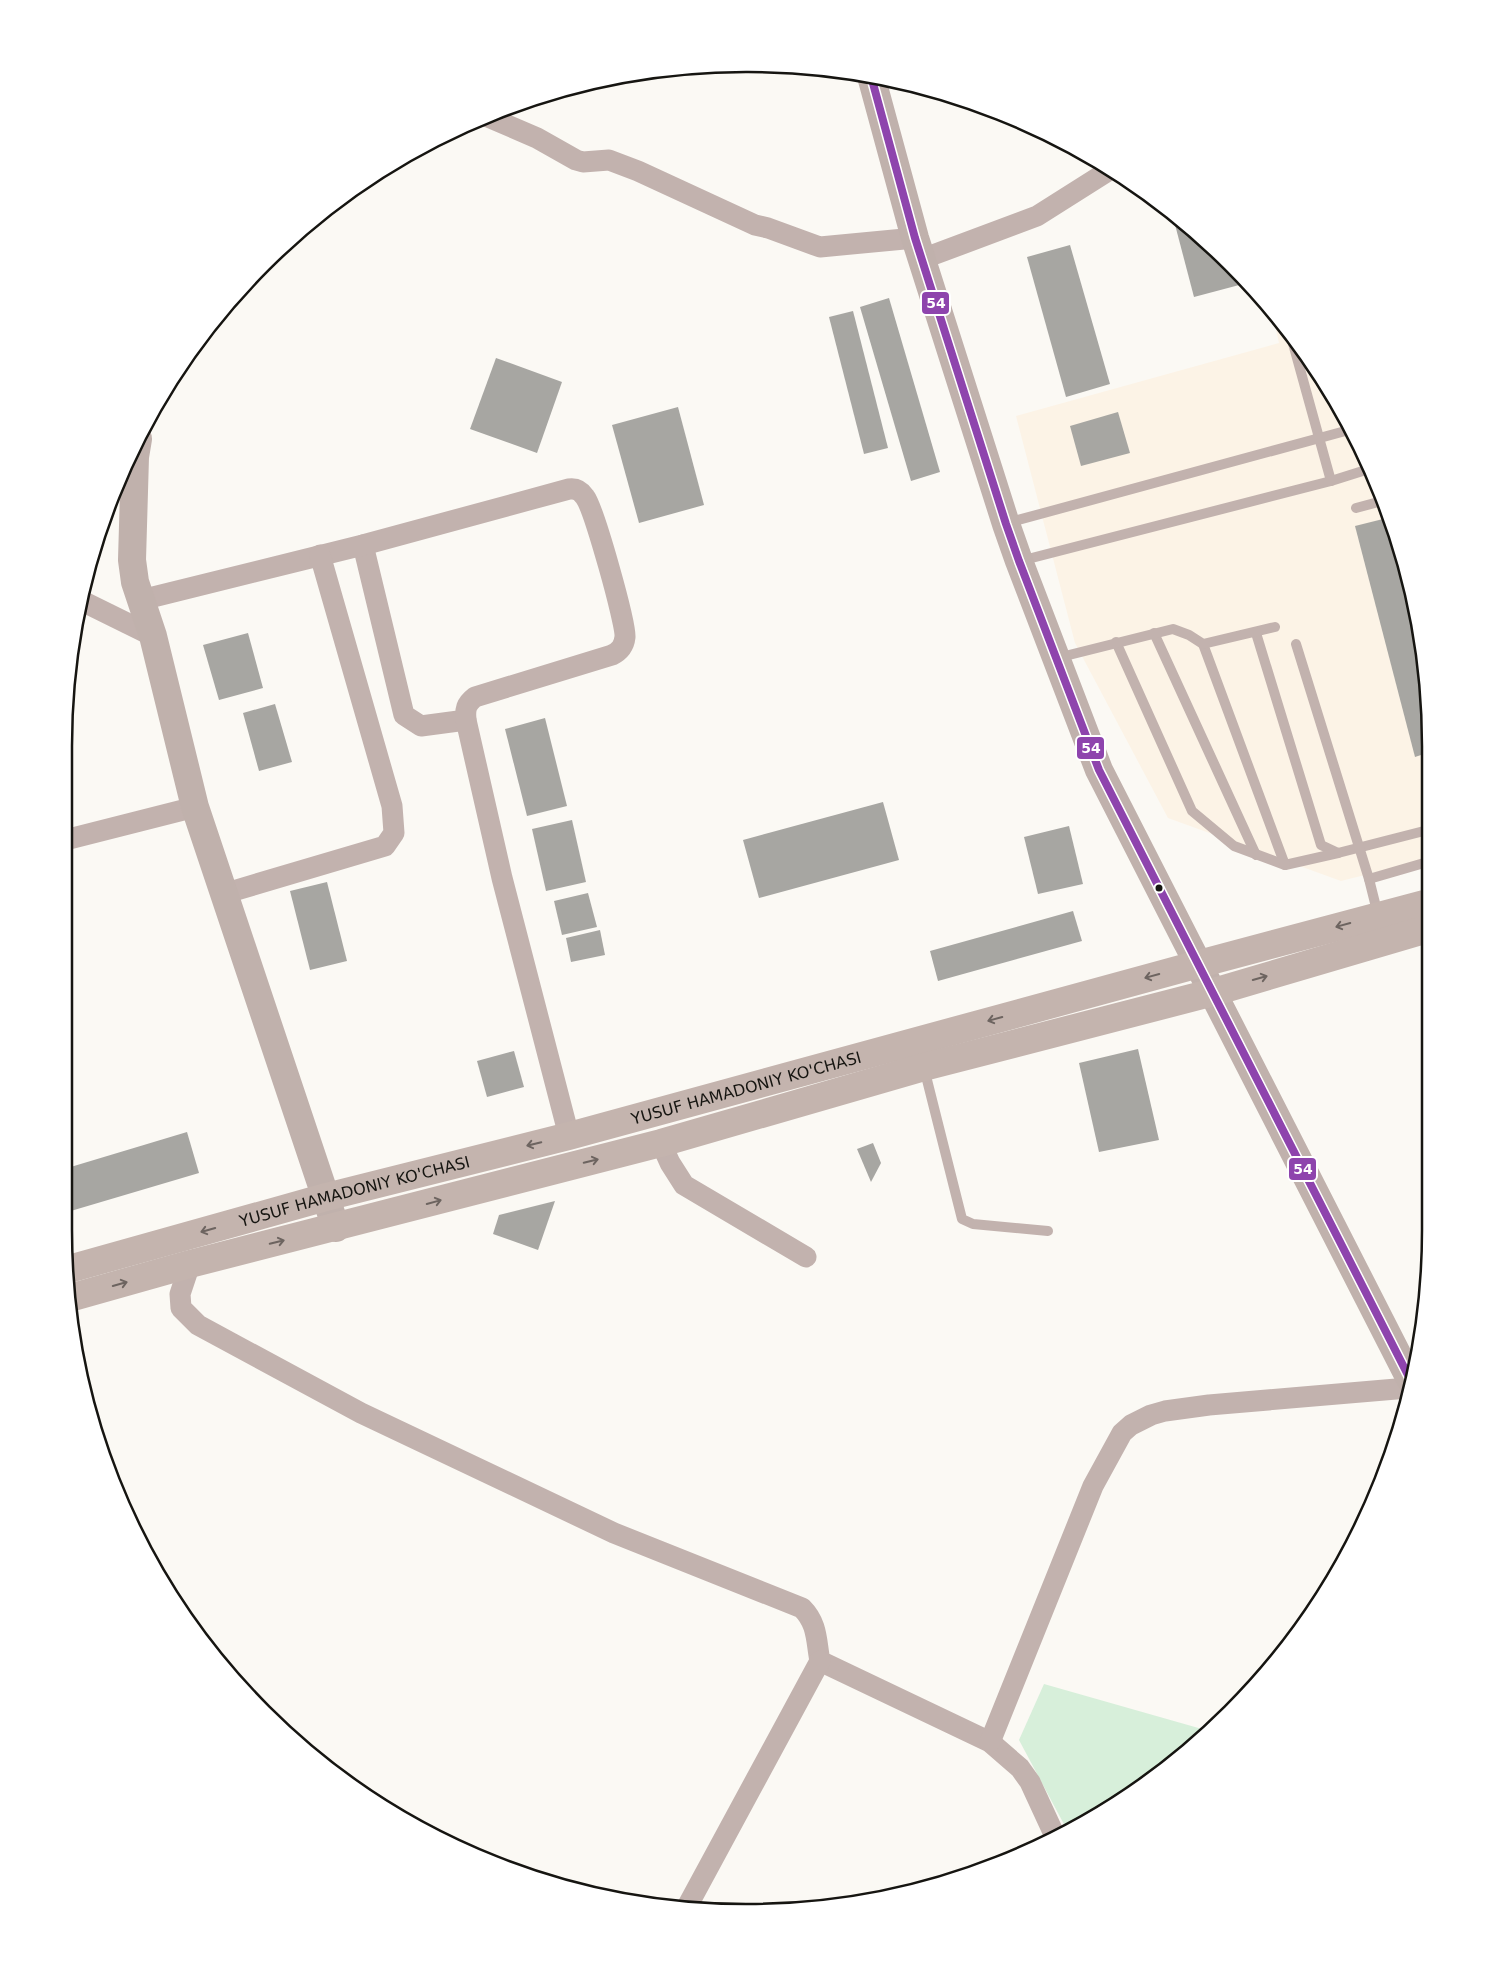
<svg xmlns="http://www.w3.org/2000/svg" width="1494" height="1977" font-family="'DejaVu Sans',sans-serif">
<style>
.commercial{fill:#fcf3e6}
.green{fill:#d7efda}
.building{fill:#a7a6a2}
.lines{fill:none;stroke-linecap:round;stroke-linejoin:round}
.lane{stroke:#c2b2ae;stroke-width:10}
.street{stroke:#c2b2ae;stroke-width:21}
.secondary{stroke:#c0b1ac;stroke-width:28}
.primary{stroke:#c4b4ae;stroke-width:28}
.bus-1-casing{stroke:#fff;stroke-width:11}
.bus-1{stroke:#8e44ad;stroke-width:8}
.oneway{stroke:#6d6460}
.bus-dot{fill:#161511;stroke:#fff;stroke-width:2}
.labels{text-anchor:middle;stroke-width:4;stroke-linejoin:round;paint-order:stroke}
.street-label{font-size:16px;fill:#161511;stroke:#fff}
.rim{fill:none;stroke:#161511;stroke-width:2.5}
.line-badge{stroke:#fff;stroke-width:2}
.badge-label{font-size:14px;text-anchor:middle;font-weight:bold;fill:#fff}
</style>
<rect width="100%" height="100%" fill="#fbf9f4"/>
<path class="commercial" d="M1273 316 1315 367 1378 486 1424 658V860L1341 881 1168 818 1075 643 1016 416 1279 343Z"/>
<path class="green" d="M1044 1684 1209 1731 1127 1798 1066 1828 1019 1740Z"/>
<g class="building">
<path d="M1173 217 1230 264 1241 277 1243 284 1194 297Z"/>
<path d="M1070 245 1110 384 1066 397 1027 257Z"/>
<path d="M889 298 940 472 911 481 860 307Z"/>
<path d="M853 311 888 448 864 454 829 317Z"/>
<path d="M496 358 562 382 537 453 470 429Z"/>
<path d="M678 407 704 505 639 523 612 425Z"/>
<path d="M1118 412 1130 453 1081 466 1070 426Z"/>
<path d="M1387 518 1424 658V754L1415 757 1355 526Z"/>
<path d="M248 633 263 688 219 700 203 645Z"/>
<path d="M275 704 292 762 259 771 243 713Z"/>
<path d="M545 718 567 806 527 816 505 729Z"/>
<path d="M883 802 899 860 759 898 743 840Z"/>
<path d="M572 820 586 882 546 891 532 829Z"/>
<path d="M1069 826 1083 884 1038 894 1024 837Z"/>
<path d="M327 882 347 961 310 970 290 891Z"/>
<path d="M588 893 597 927 562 935 554 901Z"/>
<path d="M1073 911 1082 941 938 981 930 951Z"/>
<path d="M600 930 605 955 571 962 566 938Z"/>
<path d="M1138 1049 1159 1140 1099 1152 1079 1063Z"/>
<path d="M514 1051 524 1087 487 1097 477 1061Z"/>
<path d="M187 1132 199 1173 64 1213V1169Z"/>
<path d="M873 1143 881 1163 871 1182 857 1149Z"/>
<path d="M555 1201 538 1250 493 1234 499 1215Z"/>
</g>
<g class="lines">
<g class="lane">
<path d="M1292 340 1331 481"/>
<path d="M1356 508 1382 501"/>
<path d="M1007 523 1349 430"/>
<path d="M1020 561 1331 481 1369 469"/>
<path d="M1154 633 1256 855"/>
<path d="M1256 633 1321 845 1338 853 1424 831"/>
<path d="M1116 642 1192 811 1234 846 1285 865 1338 853"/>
<path d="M1203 644 1285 865"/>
<path d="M1296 644 1369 879 1378 915"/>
<path d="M1057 658 1173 629 1189 635 1203 644 1275 627"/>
<path d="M1369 879 1424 863"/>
<path d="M924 1068 962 1219 973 1224 1048 1231"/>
</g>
<g class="street">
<path d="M486 116 537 138 576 160 583 162 609 160 638 171 755 225 768 228 820 247 915 238"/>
<path d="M922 259 1037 216 1105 173 1108 169"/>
<path d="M363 545 404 715 421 726 466 720"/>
<path d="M141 600 363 545 569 489C576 488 581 491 585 497 594 509 626 623 625 637 624 646 620 651 612 655L475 697C466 704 465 709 466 720L502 878 569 1136"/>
<path d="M82 601 153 636"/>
<path d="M65 840 195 807"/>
<path d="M223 894 385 846 394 833 392 806 320 555"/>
<path d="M661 1143 670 1163 684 1185 806 1257"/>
<path d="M190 1264 180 1294 181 1308 198 1325 361 1413 614 1533 802 1608C818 1624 816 1641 820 1661L990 1742 1020 1768 1030 1782 1054 1834"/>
<path d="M990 1742 1093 1486 1122 1433 1131 1425 1151 1415 1165 1411 1209 1405 1408 1388"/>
<path d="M688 1905 820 1661"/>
</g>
<g class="secondary">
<path d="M871 76 915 238 1006 524 1019 561 1099 770 1410 1379"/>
<path d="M138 439 135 457 132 560 135 582 153 636 195 807 336 1228"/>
</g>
<g class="primary">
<path id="s1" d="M69 1269 326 1197 569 1136 1199 964 1424 904"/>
<path d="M73 1297 190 1264 661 1143 924 1067 1214 992 1424 930"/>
</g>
<defs>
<path id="bus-1" d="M871 76 915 238 1006 524 1019 561 1099 770 1410 1379"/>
</defs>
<use href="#bus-1" class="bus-1-casing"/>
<use href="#bus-1" class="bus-1"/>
</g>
<defs><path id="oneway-shaft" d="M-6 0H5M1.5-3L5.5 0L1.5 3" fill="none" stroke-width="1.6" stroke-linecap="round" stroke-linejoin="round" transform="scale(1.25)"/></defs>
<g class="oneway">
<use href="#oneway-shaft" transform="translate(1343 925) rotate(165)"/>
<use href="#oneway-shaft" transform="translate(1152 976) rotate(165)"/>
<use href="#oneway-shaft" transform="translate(1260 978) rotate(-16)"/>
<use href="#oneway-shaft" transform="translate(995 1019) rotate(165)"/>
<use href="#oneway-shaft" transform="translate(534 1144) rotate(166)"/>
<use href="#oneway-shaft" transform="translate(591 1161) rotate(-14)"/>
<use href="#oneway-shaft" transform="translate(434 1202) rotate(-15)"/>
<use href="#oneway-shaft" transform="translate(208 1230) rotate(164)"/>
<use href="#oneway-shaft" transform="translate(277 1242) rotate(-14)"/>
<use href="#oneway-shaft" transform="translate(120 1284) rotate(-16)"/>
</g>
<circle class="bus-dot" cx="1159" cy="888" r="4.5"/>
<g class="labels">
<g class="street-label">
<text dy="6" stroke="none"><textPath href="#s1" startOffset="701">YUSUF HAMADONIY KO'CHASI</textPath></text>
<text dy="6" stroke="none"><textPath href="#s1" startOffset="296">YUSUF HAMADONIY KO'CHASI</textPath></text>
</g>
</g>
<path d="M0 0H1494V1977H0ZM746 72H748A674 674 0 0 1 1422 746V1230A674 674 0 0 1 748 1904H746A674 674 0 0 1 72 1230V746A674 674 0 0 1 746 72Z" fill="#fff" fill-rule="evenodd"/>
<path class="rim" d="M746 72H748A674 674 0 0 1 1422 746V1230A674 674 0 0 1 748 1904H746A674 674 0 0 1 72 1230V746A674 674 0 0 1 746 72Z"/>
<g class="line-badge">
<rect x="921" y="291" width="29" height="24" rx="5" fill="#8e44ad"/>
<rect x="1076" y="736" width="29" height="24" rx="5" fill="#8e44ad"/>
<rect x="1288" y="1157" width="29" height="24" rx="5" fill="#8e44ad"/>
</g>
<g class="badge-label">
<text x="936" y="308">54</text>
<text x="1091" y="753">54</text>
<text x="1303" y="1174">54</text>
</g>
</svg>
